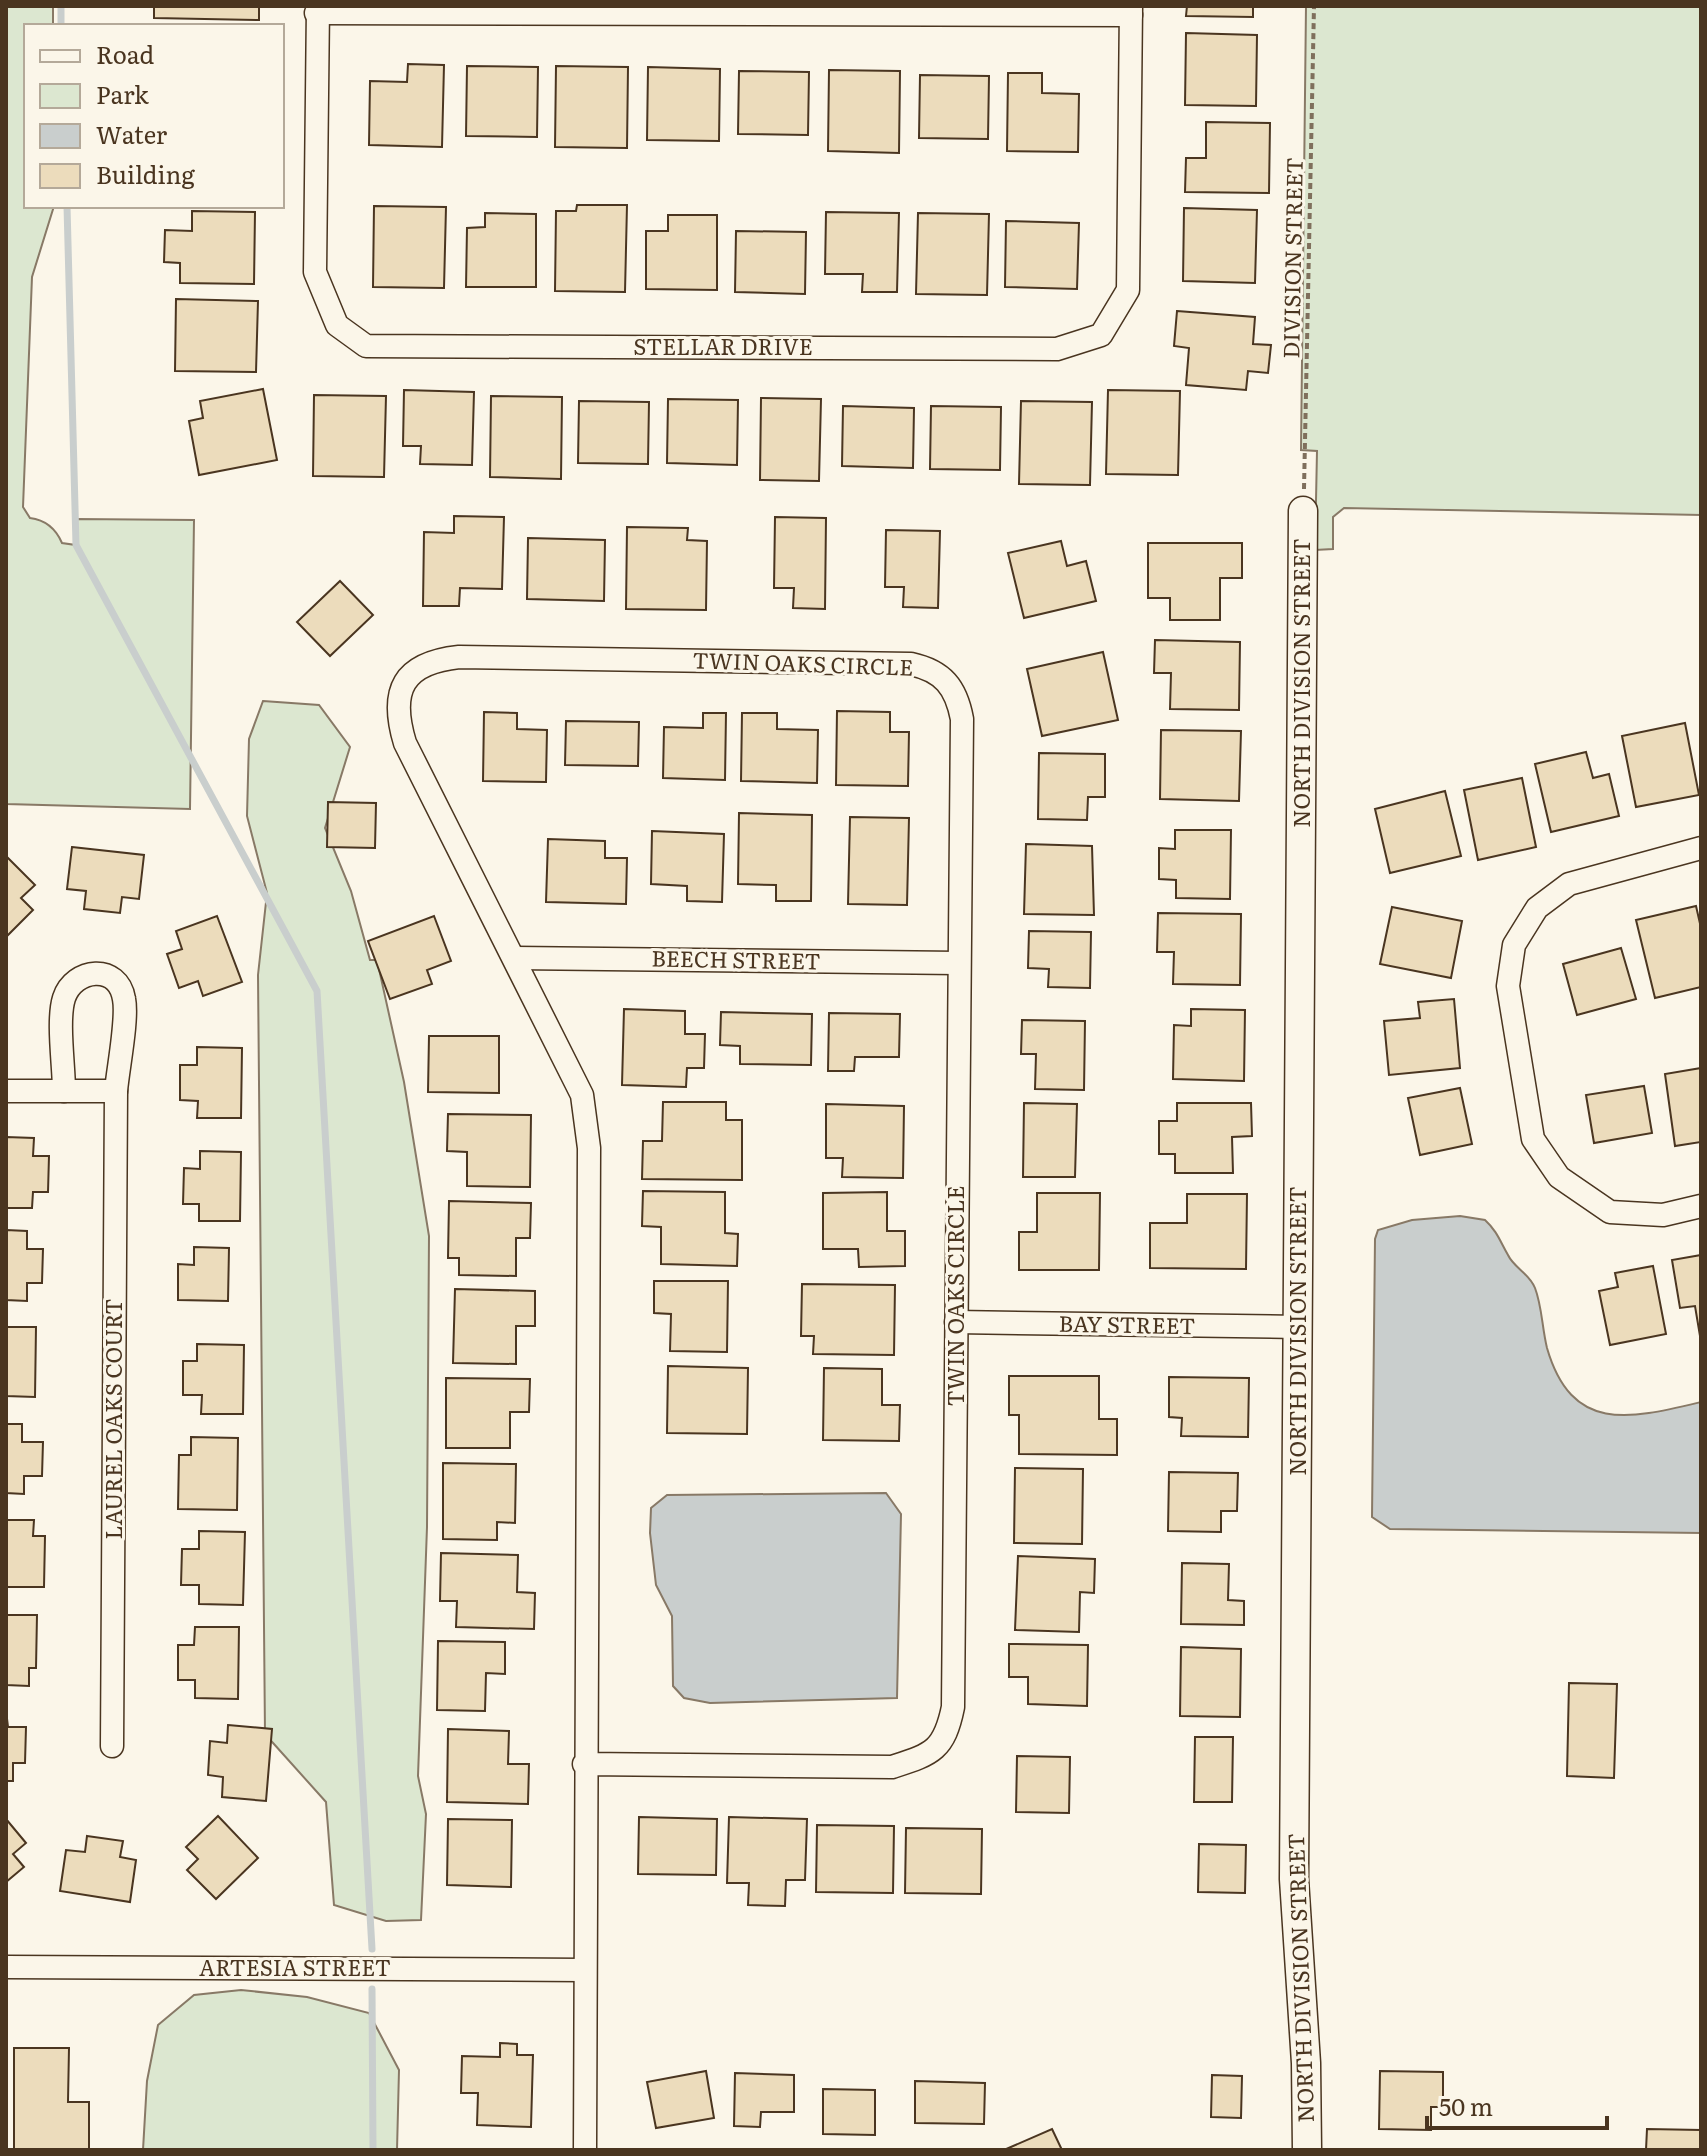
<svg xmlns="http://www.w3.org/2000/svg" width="1707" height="2156" font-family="Literata,serif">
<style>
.green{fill:#dce7d0;stroke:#887966;stroke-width:2}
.water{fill:#c9cecd;stroke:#887966;stroke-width:2}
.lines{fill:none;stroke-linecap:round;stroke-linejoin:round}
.stream{stroke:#c9cecd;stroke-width:7}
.building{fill:#ecdcbc;stroke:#4a3520;stroke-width:2}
.minor-casing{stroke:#4a3520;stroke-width:25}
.tertiary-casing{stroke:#4a3520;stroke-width:31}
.path{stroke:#7f6f5c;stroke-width:4;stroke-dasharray:6 4;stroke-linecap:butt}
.minor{stroke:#fbf6e9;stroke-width:22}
.tertiary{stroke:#fbf6e9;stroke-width:28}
.labels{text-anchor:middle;stroke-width:6;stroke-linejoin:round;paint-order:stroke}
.street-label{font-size:22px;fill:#4a3520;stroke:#fbf6e9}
</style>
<rect width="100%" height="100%" fill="#fbf6e9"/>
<g class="green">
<path d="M6 6H53V26H26V206H54L32 277 23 507 30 518C46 520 56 529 62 543L76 545 77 519 194 520 190 809 6 804Z"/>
<path d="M1306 6H1701V515L1344 508 1333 517V549L1315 550 1317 451 1301 450Z"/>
<path d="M263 701 319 705 350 747 325 828 351 891 370 960H377L404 1082 429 1236 427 1527 418 1776 426 1814 421 1920 386 1921 334 1905 326 1802 265 1734 258 975 267 893 247 816 249 739Z"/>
<path d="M241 1990 307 1997 369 2013 399 2070 397 2150H143L147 2081 158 2025 194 1995Z"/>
</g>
<g class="water">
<path d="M1460 1216 1485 1220C1497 1231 1500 1241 1508 1255 1514 1268 1529 1273 1535 1288 1542 1306 1542 1328 1547 1348 1572 1434 1630 1419 1701 1402V1533L1390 1529 1372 1517 1375 1239 1378 1230 1412 1220Z"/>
<path d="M886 1493 901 1514 897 1698 710 1703 684 1698 673 1686 672 1616 656 1585 650 1533 651 1508 667 1495Z"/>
</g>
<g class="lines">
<g class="stream">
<path d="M61 6V26"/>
<path d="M67 206 76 545 317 991 372 1949"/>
<path d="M372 1989 373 2150"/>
</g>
</g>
<g class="building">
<path d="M154 6H259V20L154 18Z"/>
<path d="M1187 6H1253V17L1186 16Z"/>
<path d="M1186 33 1257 35 1256 106 1185 105Z"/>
<path d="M408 64 444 65 442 147 369 145 370 81 407 82Z"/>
<path d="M467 66 538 67 537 137 466 136Z"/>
<path d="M556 66 628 67 627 148 555 147Z"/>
<path d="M648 67 720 69 719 141 647 140Z"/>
<path d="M829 70 900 71 899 153 828 151Z"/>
<path d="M739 71 809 72 808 135 738 134Z"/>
<path d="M1008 73H1042V93L1079 94 1078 152 1007 151Z"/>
<path d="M920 75 989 76 988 139 919 138Z"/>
<path d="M1206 122 1270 123 1269 193 1185 192 1186 158H1206Z"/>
<path d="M577 205H627L625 292 555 291 556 211H576Z"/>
<path d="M374 206 446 207 444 288 373 287Z"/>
<path d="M1184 208 1257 210 1255 283 1183 281Z"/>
<path d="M192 211 255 212 254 284 180 283V263L164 262 165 230 192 231Z"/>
<path d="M826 212 899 213 897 292H862L863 274H825Z"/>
<path d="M485 213 536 214V287H466L467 228 485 227Z"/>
<path d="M918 213 989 214 987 295 916 294Z"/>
<path d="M668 215H717V290L646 289V231H668Z"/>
<path d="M1006 221 1079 223 1077 289 1005 287Z"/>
<path d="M736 231 806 232 805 294 735 292Z"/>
<path d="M176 299 258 301 256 372 175 371Z"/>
<path d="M1177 311 1255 317 1253 344 1271 345 1268 373 1248 371 1246 390 1186 385 1189 348 1174 346Z"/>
<path d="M263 389 277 460 199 475 189 421 203 418 200 401Z"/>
<path d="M404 390 474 392 472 465 420 464 421 446H403Z"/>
<path d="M1108 390 1180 391 1178 475 1106 474Z"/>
<path d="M314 395 386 396 384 477 313 476Z"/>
<path d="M491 396 562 397 561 479 490 477Z"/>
<path d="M761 398 821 399 819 481 760 480Z"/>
<path d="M668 399 738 400 737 465 667 463Z"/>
<path d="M579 401 649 402 648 464 578 463Z"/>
<path d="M1021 401 1092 402 1090 485 1019 484Z"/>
<path d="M843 406 914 408 913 468 842 466Z"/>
<path d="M931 406 1001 407 1000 470 930 469Z"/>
<path d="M454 516 504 517 502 589 460 588 459 606H423L424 532 454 533Z"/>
<path d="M775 517 826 518 825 609 793 608 794 588H774Z"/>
<path d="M627 527 688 528 687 540 707 541 706 610 626 609Z"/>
<path d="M886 530 940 531 938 608 903 607 904 587H885Z"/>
<path d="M528 538 605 540 604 601 527 599Z"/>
<path d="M1061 541 1067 566 1086 561 1096 601 1024 618 1008 553Z"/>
<path d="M1148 543H1242V578H1220V620H1170V598H1148Z"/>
<path d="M340 581 373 615 330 656 297 622Z"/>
<path d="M1155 640 1240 642 1239 710 1170 709 1171 673H1154Z"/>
<path d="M1103 652 1118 720 1042 736 1027 669Z"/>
<path d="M837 711 890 712V732H909L908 786 836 785Z"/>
<path d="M484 712 517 713V729L547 730 546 782 483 781Z"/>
<path d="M703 713H726L725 780 663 778 664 727 703 728Z"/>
<path d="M742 713H777V729L818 730 817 783 741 781Z"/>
<path d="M566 721 639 722 638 766 565 765Z"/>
<path d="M1685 723 1699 795 1636 807 1622 736Z"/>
<path d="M1161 730 1241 731 1239 801 1160 799Z"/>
<path d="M1586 752 1593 778 1609 774 1619 816 1551 832 1535 764Z"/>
<path d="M1039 753 1105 754V797H1088L1087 820 1038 819Z"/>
<path d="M1522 778 1536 847 1478 860 1464 790Z"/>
<path d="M1445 791 1461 856 1390 873 1375 809Z"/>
<path d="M328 802 376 803 375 848 327 847Z"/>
<path d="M739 813 812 815 811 901H776V885L738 884Z"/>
<path d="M850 817 909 818 907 905 848 904Z"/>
<path d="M1175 830H1231L1230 899 1176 898V880L1159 879V848L1175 849Z"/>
<path d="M652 831 724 834 722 902 687 901V886L651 884Z"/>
<path d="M548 839 605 841V858H627L626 904 546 902Z"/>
<path d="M1026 844 1092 846 1094 915 1024 914Z"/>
<path d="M72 847 144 855 139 899 122 897 120 913 84 909 86 891 67 889Z"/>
<path d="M6 856 35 885 21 898 33 910 7 936Z"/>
<path d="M1696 906 1701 928V987L1655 998 1636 920Z"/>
<path d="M1392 907 1462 921 1451 978 1380 964Z"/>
<path d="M1158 913 1241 914 1240 985 1173 984 1174 952H1157Z"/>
<path d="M217 916 242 982 203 996 198 981 179 988 167 954 182 949 176 931Z"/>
<path d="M434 916 451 961 427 970 432 984 390 999 368 941Z"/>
<path d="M1029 931 1091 932 1090 988 1048 987 1049 969 1028 968Z"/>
<path d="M1621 948 1636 999 1577 1015 1563 964Z"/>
<path d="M1454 999 1460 1068 1389 1075 1384 1021 1420 1018 1418 1002Z"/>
<path d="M624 1009 685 1011V1034H705L704 1068H687L686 1087 622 1085Z"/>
<path d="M1191 1009 1245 1010 1244 1081 1173 1079 1174 1025 1191 1026Z"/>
<path d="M721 1012 812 1014 811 1065 740 1064V1046L720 1045Z"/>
<path d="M829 1013 900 1014 899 1057H855L854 1071H828Z"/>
<path d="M1022 1020 1085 1021 1084 1090 1035 1089 1036 1054H1021Z"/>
<path d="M429 1036H499V1093L428 1092Z"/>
<path d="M197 1047 242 1048 241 1118H197L198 1101 180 1100V1065H197Z"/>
<path d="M1701 1068V1142L1675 1146 1665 1074Z"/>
<path d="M1644 1086 1652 1133 1594 1143 1586 1095Z"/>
<path d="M1460 1088 1472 1144 1420 1155 1408 1098Z"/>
<path d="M663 1102H726V1120H742V1180L642 1179 643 1141H662Z"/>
<path d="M1024 1103 1077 1104 1075 1177H1023Z"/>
<path d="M1177 1103H1251L1252 1136 1232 1137 1233 1173H1175V1154H1159V1121H1177Z"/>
<path d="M826 1104 904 1106 903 1178 842 1177 843 1158H826Z"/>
<path d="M448 1114 531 1115 530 1187 467 1186V1152L447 1151Z"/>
<path d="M6 1137 34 1138 33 1156H49L48 1192H33L32 1208H6Z"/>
<path d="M200 1151 241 1152 240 1221H199V1204H183L184 1168 200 1169Z"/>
<path d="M643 1191 725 1192V1233L738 1234 737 1266 661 1264V1227L642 1226Z"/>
<path d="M887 1192V1231H905V1266L859 1267 858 1249H823V1193Z"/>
<path d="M1037 1193H1100L1099 1270H1019V1232H1037Z"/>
<path d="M1187 1194H1247L1246 1269 1150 1268V1223H1187Z"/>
<path d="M449 1201 531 1203 530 1238H516V1276L459 1275V1258H448Z"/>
<path d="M6 1230 27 1231V1249H43L42 1283H27V1301L6 1300Z"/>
<path d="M194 1247 229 1248 228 1301 178 1300V1264L194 1265Z"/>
<path d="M1701 1255V1336H1700L1695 1306 1680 1308 1672 1260Z"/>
<path d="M1653 1266 1666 1334 1610 1345 1599 1291 1618 1287 1615 1273Z"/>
<path d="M654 1281H728L727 1352 670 1351 671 1314 654 1313Z"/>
<path d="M802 1284 895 1285 894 1355 813 1354 814 1336H801Z"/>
<path d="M455 1289 535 1291V1326H516V1364L453 1363Z"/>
<path d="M6 1327H36L35 1397 6 1396Z"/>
<path d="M197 1344 244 1345 243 1414H201L202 1395H183V1361H197Z"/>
<path d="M668 1366 748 1368 747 1434 667 1433Z"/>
<path d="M824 1368 882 1369V1405H900L899 1441 823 1440Z"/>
<path d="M1009 1376H1099V1419H1117V1455L1019 1454V1415H1009Z"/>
<path d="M1169 1377 1249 1378 1248 1437 1181 1436 1182 1418 1169 1417Z"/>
<path d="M446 1378 530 1379 529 1412H510V1448H446Z"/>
<path d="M6 1424H22V1442H43L42 1476H24V1494L6 1493Z"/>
<path d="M191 1437 238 1438 237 1510 178 1509 179 1455H191Z"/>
<path d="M443 1463 516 1464 515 1523 497 1522V1540L443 1539Z"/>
<path d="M1015 1468 1083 1469 1082 1544 1014 1543Z"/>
<path d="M1169 1472 1238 1473 1237 1511H1221V1532L1168 1531Z"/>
<path d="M6 1520H34L33 1536H45L44 1587H6Z"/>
<path d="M199 1531 245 1532 243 1605 199 1604V1585H181L182 1549H199Z"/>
<path d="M441 1553 518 1555 517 1592 535 1593 534 1629 456 1627 457 1601H440Z"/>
<path d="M1018 1556 1095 1559 1094 1593 1080 1592 1079 1632 1015 1630Z"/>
<path d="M1182 1563 1229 1564 1228 1600 1244 1601V1625L1181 1624Z"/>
<path d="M6 1615H37L36 1668H29V1686L6 1685Z"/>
<path d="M195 1627H239L238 1699 195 1698V1680H178V1645H194Z"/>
<path d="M438 1641 505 1642V1674L486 1673 485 1711 437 1710Z"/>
<path d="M1009 1644 1088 1645 1087 1706 1028 1704V1677H1009Z"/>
<path d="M1181 1647 1241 1649 1240 1717 1180 1716Z"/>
<path d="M1569 1683 1617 1684 1614 1778 1567 1776Z"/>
<path d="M6 1710 8 1727H26L25 1763H13V1781H6Z"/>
<path d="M228 1725 272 1729 266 1801 222 1797 223 1777 208 1775 210 1741 227 1743Z"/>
<path d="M448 1729 509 1731 508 1764H529L528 1804 447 1802Z"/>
<path d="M1195 1737H1233L1232 1802H1194Z"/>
<path d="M1017 1756 1070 1757 1069 1813 1016 1812Z"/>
<path d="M218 1816 258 1858 216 1899 187 1870 198 1859 186 1847Z"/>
<path d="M639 1817 717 1819 716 1875 638 1874Z"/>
<path d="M729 1817 807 1819 805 1880H786L785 1906 748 1905 749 1883H727Z"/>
<path d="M6 1819 26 1843 13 1854 24 1867 6 1882Z"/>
<path d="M448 1819 512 1820 511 1887 447 1885Z"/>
<path d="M817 1825 894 1826 893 1893 816 1892Z"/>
<path d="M906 1828 982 1829 981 1894 905 1893Z"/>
<path d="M87 1836 123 1841 120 1857 136 1860 130 1902 60 1891 66 1850 85 1852Z"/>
<path d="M1199 1844 1246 1845 1245 1893 1198 1892Z"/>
<path d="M500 2043 517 2044V2055H533L531 2127 477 2125 478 2093H461L462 2056 500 2057Z"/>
<path d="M14 2048H69L68 2102H89V2150H14Z"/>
<path d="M706 2071 714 2118 656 2128 647 2082Z"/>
<path d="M1380 2071 1443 2072V2107H1431V2130L1379 2129Z"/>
<path d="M735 2073 794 2075V2112H761L760 2127 734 2126Z"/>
<path d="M1212 2075 1242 2076 1241 2118 1211 2117Z"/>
<path d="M915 2081 985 2083 984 2124 915 2123Z"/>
<path d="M823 2089 875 2090V2135L823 2134Z"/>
<path d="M1052 2129 1062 2150H1004Z"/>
<path d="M1647 2129 1701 2130V2150H1646Z"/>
</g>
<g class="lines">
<defs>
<g id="minor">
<path d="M318 6 315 272 337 325 366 346 1057 349 1101 335 1128 290 1131 6"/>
<path d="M316 13 1131 15"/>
<path d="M1701 848 1569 884 1537 908 1514 945 1508 986 1533 1139 1559 1177 1610 1212 1663 1215 1701 1206"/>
<path d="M515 958 958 963"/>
<path d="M6 1091H116"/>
<path d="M64 1091C64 1066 57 1020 64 998 74 968 118 963 124 999 128 1019 118 1068 116 1091L112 1746"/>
<path d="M956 1322 1298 1327"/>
<path d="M584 1764 892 1767C932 1754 944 1751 953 1707L962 719C956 687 943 671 911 664L459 657C403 663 389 690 405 743L582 1095 589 1148 585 2150"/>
<path d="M6 1967 584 1970"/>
</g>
<path id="tertiary" d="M1303 511 1294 1879 1306 2063 1307 2150"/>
</defs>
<use href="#minor" class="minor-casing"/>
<use href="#tertiary" class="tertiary-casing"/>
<path class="path" d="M1304 489 1314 6"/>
<use href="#minor" class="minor"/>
<use href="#tertiary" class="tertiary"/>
</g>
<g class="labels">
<g class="street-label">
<text transform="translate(1293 258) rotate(-89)" y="8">DIVISION STREET</text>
<text x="723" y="355">STELLAR DRIVE</text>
<text transform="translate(803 664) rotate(2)" y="8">TWIN OAKS CIRCLE</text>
<text transform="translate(1302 683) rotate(-90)" y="8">NORTH DIVISION STREET</text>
<text transform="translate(736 960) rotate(1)" y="8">BEECH STREET</text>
<text transform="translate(956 1296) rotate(-90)" y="8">TWIN OAKS CIRCLE</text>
<text transform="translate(1127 1325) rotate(1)" y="8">BAY STREET</text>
<text transform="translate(1298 1331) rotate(-90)" y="8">NORTH DIVISION STREET</text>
<text transform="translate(114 1419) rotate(-90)" y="8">LAUREL OAKS COURT</text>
<text x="295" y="1976">ARTESIA STREET</text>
<text transform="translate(1301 1978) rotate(-92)" y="8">NORTH DIVISION STREET</text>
</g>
</g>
<rect width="1707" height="2156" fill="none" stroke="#4a3520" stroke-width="16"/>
<rect x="24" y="24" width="260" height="184" fill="#fbf6e9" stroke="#b4a999" stroke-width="2"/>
<rect x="40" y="50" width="40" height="12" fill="#fbf6e9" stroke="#b4a999" stroke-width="2"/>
<text x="96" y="64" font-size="24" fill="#4a3520">Road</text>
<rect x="40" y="84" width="40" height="24" fill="#dce7d0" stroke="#b4a999" stroke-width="2"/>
<text x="96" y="104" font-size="24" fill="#4a3520">Park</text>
<rect x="40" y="124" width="40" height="24" fill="#c9cecd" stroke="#b4a999" stroke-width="2"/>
<text x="96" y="144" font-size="24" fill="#4a3520">Water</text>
<rect x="40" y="164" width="40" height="24" fill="#ecdcbc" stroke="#b4a999" stroke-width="2"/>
<text x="96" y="184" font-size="24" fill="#4a3520">Building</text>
<path d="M1427 2116v12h180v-12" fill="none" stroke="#4a3520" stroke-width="4"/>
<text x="1439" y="2116" font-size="24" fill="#4a3520" stroke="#fbf6e9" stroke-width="6" paint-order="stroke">50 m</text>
</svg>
